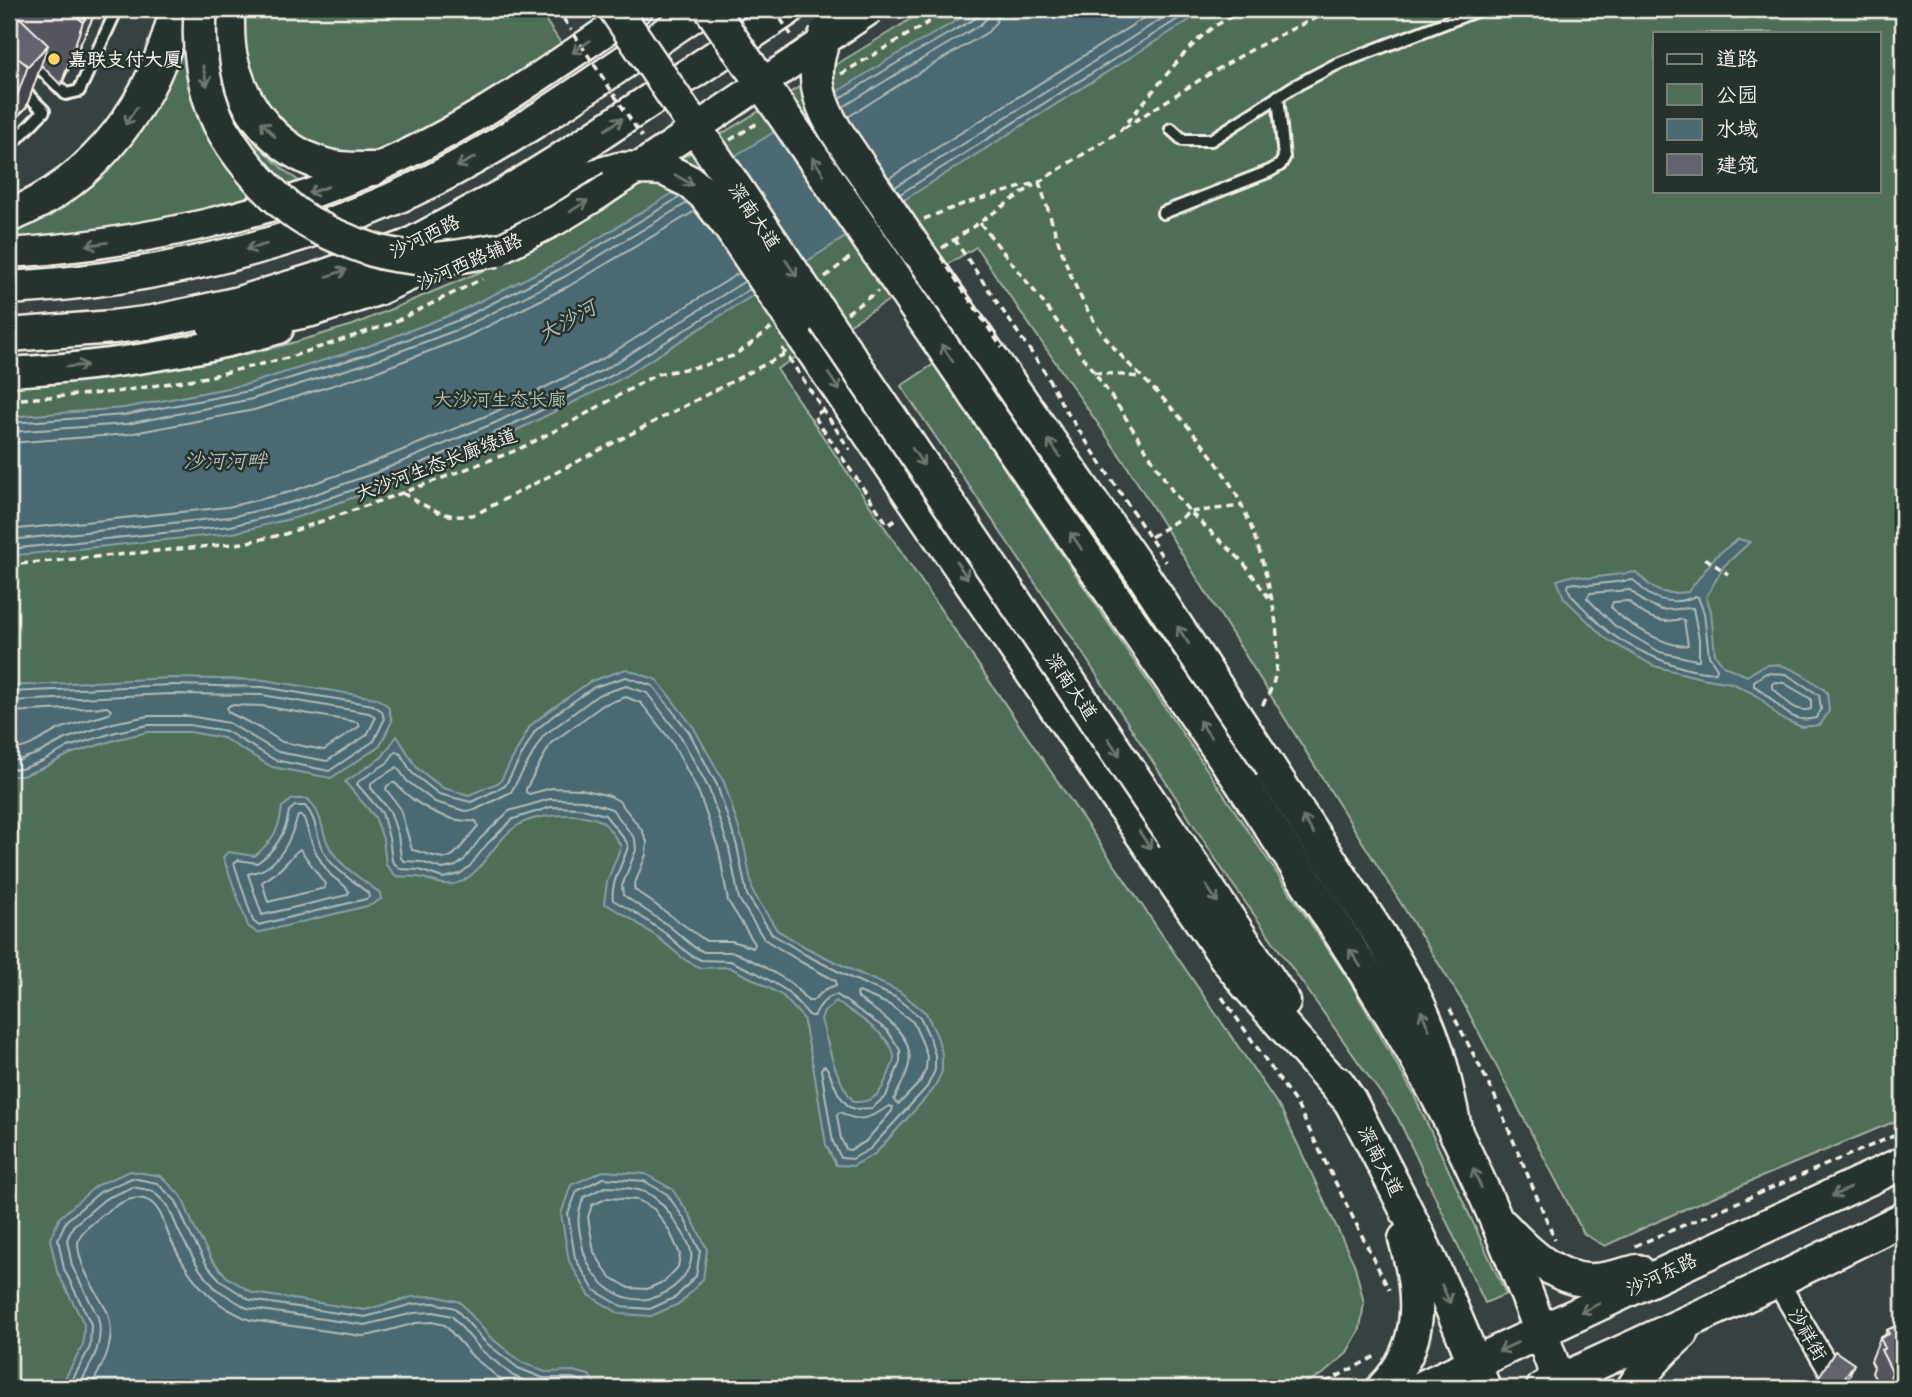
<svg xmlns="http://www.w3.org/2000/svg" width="1912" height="1397" font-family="'Balsamiq Sans','LXGW WenKai TC',sans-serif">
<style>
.green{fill:#4f6e58;stroke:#a2b0a0;stroke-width:2;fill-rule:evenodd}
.water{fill:#4c6972;stroke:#8f9fa1;stroke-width:2;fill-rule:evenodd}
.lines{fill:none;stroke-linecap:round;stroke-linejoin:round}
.shore{stroke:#b1bbb9;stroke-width:2}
.lane-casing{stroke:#f4f1e8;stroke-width:16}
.street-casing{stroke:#f4f1e8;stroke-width:26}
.secondary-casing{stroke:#f4f1e8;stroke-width:33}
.primary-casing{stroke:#f4f1e8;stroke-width:37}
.path{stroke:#f4f1e8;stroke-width:3.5;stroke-dasharray:7 5;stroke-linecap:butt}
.lane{stroke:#26332d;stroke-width:10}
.street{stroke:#26332d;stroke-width:21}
.secondary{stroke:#26332d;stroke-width:28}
.primary{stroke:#26332d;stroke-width:32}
.secondary-bridge-casing{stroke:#f4f1e8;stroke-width:33;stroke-linecap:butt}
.primary-bridge-casing{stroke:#f4f1e8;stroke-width:37;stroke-linecap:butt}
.path-bridge{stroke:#f4f1e8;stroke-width:3.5;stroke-dasharray:7 5;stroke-linecap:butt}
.secondary-bridge{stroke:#26332d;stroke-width:28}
.primary-bridge{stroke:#26332d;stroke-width:32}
.wall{fill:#555560;stroke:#f4f1e8;stroke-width:2}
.shaded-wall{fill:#45454e;stroke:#f4f1e8;stroke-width:2}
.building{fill:#636370;stroke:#f4f1e8;stroke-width:2}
.oneway{stroke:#6e766e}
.poi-dot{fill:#ffd166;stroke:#26332d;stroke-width:2.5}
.labels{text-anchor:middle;stroke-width:5;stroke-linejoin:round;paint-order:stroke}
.poi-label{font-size:19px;font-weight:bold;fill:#f4f1e8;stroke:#26332d;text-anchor:start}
.street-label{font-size:19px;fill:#f4f1e8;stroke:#26332d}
.park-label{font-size:19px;fill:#b2bdae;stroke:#26332d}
.water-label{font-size:21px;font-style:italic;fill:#b1bbb9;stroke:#26332d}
</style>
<rect width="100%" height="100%" fill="#384141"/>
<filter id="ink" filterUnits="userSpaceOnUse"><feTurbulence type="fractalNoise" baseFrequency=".0143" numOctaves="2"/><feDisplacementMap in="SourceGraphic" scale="14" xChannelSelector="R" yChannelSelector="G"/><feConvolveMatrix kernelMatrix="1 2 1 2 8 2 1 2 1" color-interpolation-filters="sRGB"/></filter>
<g filter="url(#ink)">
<g class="green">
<path d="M200 9 218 88 233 115 258 146 284 170 307 187 200 218 9 244V234C27 228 44 216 60 205 77 193 97 181 111 166 151 121 175 63 200 9Z"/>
<path d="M242 9H538L564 48 428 134 389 150 356 157 330 156 287 137 246 71Z"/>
<path d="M926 9H1903V1118L1687 1208 1605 1246 1584 1234 1464 1004 1125 463 976 247 777 369 1282 1111 1355 1266 1364 1303 1360 1329 1346 1354 1323 1374 1295 1388H9V386L86 380 206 363 285 345 353 325 492 267 522 252 627 191 898 27ZM1655 33H1879V191H1655Z"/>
<path d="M934 364 1350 982 1413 1093 1506 1294 1485 1303 1398 1118 1226 875 1076 643 901 386Z"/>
</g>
<g class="water">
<path d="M977 9H1207L617 381 503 437 380 488 298 517 233 533 9 556V417L124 408 248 384 366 347 456 313 557 263 766 137 891 58Z"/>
<path d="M1738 539 1750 542 1724 566 1706 597 1711 611 1715 654 1724 666 1747 676C1752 673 1757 669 1762 667 1782 657 1811 680 1827 692L1829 711 1820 725 1802 727 1780 718 1758 696 1732 683 1701 678 1654 666 1605 638 1564 598 1557 580 1574 575 1589 578 1636 572C1657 593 1659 595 1688 592L1716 556Z"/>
<path d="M626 669 657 680 694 728 724 782 744 845 753 892 777 930 809 949 854 971 899 991 926 1013 937 1036 942 1054V1072L933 1090 875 1154 853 1166 836 1165 826 1145 813 1065 803 1018 783 996 753 979 729 967 700 968 685 960 660 939 630 918 604 903 607 882 621 846C616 839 608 825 601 821 581 811 535 814 517 826 497 838 482 871 464 880 447 890 434 880 418 877 411 876 403 877 396 876L386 865 383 839 375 817 345 782 382 757 397 736 417 768 443 788 469 795 500 782 530 726 550 710 591 681ZM836 1001C851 1012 895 1037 894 1058 893 1066 888 1076 884 1084 878 1098 869 1102 854 1102 835 1079 829 1048 821 1019L824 1012Z"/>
<path d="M171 678 264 680 376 698 388 706 392 721 380 746 331 778 272 767 223 738 190 732H148L118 739 70 754 45 767 22 776H12L9 775V686Z"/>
<path d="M293 799H308C323 815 320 826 328 844 338 866 362 879 380 893L381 899 371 905 257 933 248 926 223 857 228 852 255 856C272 841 280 829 282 807Z"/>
<path d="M130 1171 161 1176 182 1197 194 1227 212 1260 227 1277 253 1293 365 1310 412 1297 435 1296 460 1302 490 1337 521 1362 545 1372 573 1371 589 1375 598 1388H60L83 1345 84 1324 57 1271 50 1239 60 1217 97 1185Z"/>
<path d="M603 1171 645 1174 672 1189 691 1217 707 1249 703 1279 681 1303 651 1316 620 1314 589 1295 569 1261 561 1214 571 1185Z"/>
</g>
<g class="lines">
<g class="shore">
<path d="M839 99 895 64 976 18 979 14V9"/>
<path d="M843 107 900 72 980 25 987 18 988 9"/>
<path d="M848 117 905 81 988 32 996 22 999 9"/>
<path d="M889 178 1158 9"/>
<path d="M895 187 1177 9"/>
<path d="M900 194 1194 9"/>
<path d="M9 423 125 415 249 391 368 354 459 320 560 269 680 197"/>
<path d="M9 432 127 424 252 399 371 362 462 328 564 277 687 203"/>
<path d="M9 443 129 434 254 410 375 372 466 337 569 286 695 211"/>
<path d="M9 530 228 507 290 492 371 463 493 413 604 358 739 273"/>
<path d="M9 540 230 517 293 502 375 473 497 422 609 367 745 281"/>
<path d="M9 549 231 526 296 510 378 481 501 430 613 375 750 289"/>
<path d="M1633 580C1639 584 1644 592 1650 595 1664 603 1682 603 1695 596L1698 597 1704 613 1709 656 1717 668 1716 672C1688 675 1633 650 1610 633 1596 622 1583 607 1571 595L1568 587 1569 584 1575 583 1589 585Z"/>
<path d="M1630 590 1644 602 1662 610 1693 608 1699 639V660H1696L1660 652 1615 626 1587 598 1590 593Z"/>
<path d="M1628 601C1638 611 1652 620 1666 621 1672 621 1678 619 1684 620L1688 645C1667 649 1624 622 1611 607L1613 602Z"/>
<path d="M1766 673 1786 674 1819 695 1821 709 1816 718C1786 726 1777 698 1754 686V681Z"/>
<path d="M626 677 653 686 689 732 717 785 737 846 747 895 772 934 806 955 851 978 895 997 920 1017 930 1038 935 1055V1070L927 1087 870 1149 852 1159 841 1158 833 1142 821 1069 824 1066 827 1068 839 1095 849 1107 856 1109 872 1108 886 1096 900 1062V1050L887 1030 837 995C826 996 819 1006 814 1016H810L787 991 757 973 730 961 701 960 689 954 665 933 634 912 613 900C610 882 624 863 628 846L626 841 605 815 579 808 551 807 513 819 487 844 470 866 460 874 443 878 419 870 400 869 392 861 389 838 382 813 357 784 359 781 387 763 395 752 400 753 412 773 439 794 471 802 505 786 535 731 554 715 594 687Z"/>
<path d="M1775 682 1784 683 1811 699V709C1795 714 1783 698 1772 687V684Z"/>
<path d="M626 686 647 693 681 737 709 789 729 848 739 899 764 939 801 962 836 981V985L826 989 812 1001H808L791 983 761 965 736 953 729 952H704L694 947 669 926 623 895 622 886 636 850 635 839 612 809 582 800 550 799 509 811 480 839 464 860 456 866 443 869 421 862 404 861 401 858 398 835 390 811 371 788V783L397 767 407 781 435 802 465 811 475 810 511 792 543 736 598 695Z"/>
<path d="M9 692 171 685 263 687 373 705 382 711 384 720 374 741 329 771 275 760 226 731 189 725H148L116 732 68 747 43 761 21 769H9"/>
<path d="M626 697 641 703 672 742 699 793 719 851 728 901 755 944 753 948 732 941H706L635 890 634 886 646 855 647 842 642 830 619 801 610 796 581 789 552 788 529 794 526 792V789L551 743 603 705Z"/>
<path d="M9 701 171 694 262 695 369 713 374 716 375 719 367 735 327 761 278 752 229 723 189 716H148L113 723 65 739 39 753 19 760H9"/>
<path d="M230 705 262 706 357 722 360 726 324 750 282 742 265 731 228 712 227 708Z"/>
<path d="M9 712 107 707 111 710 109 714C93 719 76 723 60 729 43 737 28 750 9 750"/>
<path d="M392 783H395C415 805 446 823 476 821L478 826C470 834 456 858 446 858 436 858 423 852 412 850L400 808 386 789 387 786Z"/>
<path d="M295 806H305C316 817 316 833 321 846 330 868 351 879 368 893L369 897 366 899 258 925 253 921 234 863 238 860 257 863C276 850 286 833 289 811Z"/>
<path d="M298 816H301L304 818C311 841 314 854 330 874 336 881 346 884 349 892L347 895 262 915 248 874C253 872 259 872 264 869 284 857 291 837 298 816Z"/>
<path d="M300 849 325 884V888L268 902 262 882C271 877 280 870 287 862 292 857 295 852 300 849Z"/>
<path d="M859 992 890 1005 913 1022 922 1042 927 1056 926 1069 920 1082 899 1104 896 1103 894 1100C899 1088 907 1076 909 1064 915 1033 878 1013 858 998L857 994Z"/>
<path d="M889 1106 893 1107 892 1111 865 1142 850 1150 846 1149 841 1139 837 1116 838 1113 841 1112C859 1125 874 1116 889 1106Z"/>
<path d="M603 1178 644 1181 667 1194 685 1220 700 1251 696 1276 676 1297 650 1309 623 1307 594 1290 575 1258 568 1214 577 1191Z"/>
<path d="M605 1187C644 1188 655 1190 676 1223 681 1230 690 1243 691 1252 693 1263 687 1273 680 1281 643 1320 590 1292 582 1244 578 1224 576 1216 584 1197Z"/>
<path d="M608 1198 638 1200 654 1209 669 1230 680 1254 678 1267 665 1281 647 1289 629 1288 609 1276 594 1252 588 1217 592 1205Z"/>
<path d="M68 1388 90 1347 91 1324 64 1269 58 1239 66 1221 100 1192 132 1178 157 1183 176 1201 188 1230 207 1265 222 1282 250 1300 365 1317 413 1304 434 1303 455 1308 485 1342 518 1368 543 1378H572L583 1381 589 1388"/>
<path d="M78 1388C90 1365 105 1344 98 1317L72 1266 67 1240 73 1226 105 1199 133 1187 153 1191 168 1206 180 1234 200 1270 216 1289 247 1308 365 1325 414 1313 434 1312 452 1316 480 1349 513 1376 541 1387 577 1388"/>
<path d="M90 1388C103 1364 117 1342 108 1313 97 1292 79 1268 78 1244 78 1232 93 1224 101 1216 113 1207 133 1192 149 1201 162 1209 164 1225 170 1238 183 1266 199 1291 226 1308 234 1312 241 1317 250 1320L362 1336 371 1335 416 1323 432 1322 445 1325 473 1357 505 1383 515 1388"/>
</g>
<defs>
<g id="lane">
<path d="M30 58 66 94 79 91 117 9"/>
<path d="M9 76 44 111 17 139 9 145"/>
<path d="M1171 129 1183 140H1211L1293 87 1335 65 1481 9"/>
<path d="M1163 213 1270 171 1280 165 1284 158 1278 96"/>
</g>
<path id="street" d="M1777 1281 1840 1388"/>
<g id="secondary">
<path d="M9 253C136 245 279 214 394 160 481 120 559 63 638 9"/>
<path d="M9 372C99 367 191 354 279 329"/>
</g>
<g id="primary">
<path d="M228 9C228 26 227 45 232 62 244 110 277 151 325 165 340 170 357 169 373 169"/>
<path d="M9 216C97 181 156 99 176 9"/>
<path d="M917 251 1143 575 1380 936C1402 972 1423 1008 1436 1048 1445 1076 1450 1104 1456 1133"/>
<path d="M9 288C153 280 304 245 433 180 528 132 614 68 702 9"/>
<path d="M213 324 252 322 311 310 377 289 482 241 542 206 583 179 619 169"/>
<path d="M796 326 1226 958 1247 985 1350 1101"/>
<path d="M9 335 113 327 153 322 195 313 239 303 314 280 406 247 507 193 557 162 788 9"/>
<path d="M1243 785C1316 898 1397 1012 1456 1133 1497 1215 1531 1302 1561 1388"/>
<path d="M1174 837 1284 1002"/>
<path d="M1338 1083 1350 1101C1400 1194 1447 1289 1484 1388"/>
<path d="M1503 1226C1526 1251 1558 1283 1595 1280 1610 1279 1624 1274 1638 1271"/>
<path d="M1383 1388C1425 1345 1421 1293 1405 1239"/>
<path d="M1421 1388 1701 1256 1903 1163"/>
<path d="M1543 1388 1777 1281 1903 1219"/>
<path d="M1633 1388C1646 1367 1663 1350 1682 1333"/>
</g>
</defs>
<use href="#lane" class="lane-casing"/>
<use href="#street" class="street-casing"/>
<use href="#secondary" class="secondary-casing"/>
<use href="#primary" class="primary-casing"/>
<g class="path">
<path d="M557 9 571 30"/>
<path d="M841 74 951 9"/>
<path d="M1124 128C1193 84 1262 38 1339 9"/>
<path d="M730 140 759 122"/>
<path d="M1039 182C1056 232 1069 286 1100 330 1120 358 1145 379 1168 404 1196 435 1226 470 1243 508 1254 532 1262 558 1268 583 1276 615 1282 652 1273 684 1270 692 1265 700 1261 708"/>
<path d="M924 219 963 204 1039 182 1120 131 1182 56 1200 38 1213 27 1244 9"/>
<path d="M980 223 1039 297 1094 372 1120 409 1173 492 1190 512 1243 562 1271 601"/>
<path d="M954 239 1046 374 1063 406 1166 562"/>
<path d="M942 248 1034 185"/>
<path d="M825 277 852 256"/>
<path d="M847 313 878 291"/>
<path d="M1094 372 1140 377"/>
<path d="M9 400 116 392 207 377 287 358 390 324 482 279"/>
<path d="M823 410 814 416 888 525 897 519"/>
<path d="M402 493C427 506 446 522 476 514L785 354"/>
<path d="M1151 537 1190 512 1242 506"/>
<path d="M1705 558 1728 574"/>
<path d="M9 565 243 543 285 534 402 493 517 450 566 425 657 374 702 366 733 356 748 346 771 328"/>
<path d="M1222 997 1297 1105 1389 1290"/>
<path d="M1450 1009 1493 1092 1555 1240"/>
<path d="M1635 1246 1903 1132"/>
<path d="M1315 1388 1378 1355"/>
</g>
<use href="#lane" class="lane"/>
<use href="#street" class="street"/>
<use href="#secondary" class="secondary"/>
<use href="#primary" class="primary"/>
<defs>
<path id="secondary-bridge" d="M497 250 557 220 598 195 871 9"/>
<g id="primary-bridge">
<path d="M201 9C197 46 203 89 219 123 234 153 264 188 290 209 311 227 350 243 376 251 389 255 420 259 434 259 455 258 477 253 497 250"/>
<path d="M615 9 1174 837"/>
<path d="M711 9 1243 785"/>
<path d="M826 34C818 53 814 71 819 92 825 120 845 143 860 167 879 195 898 223 917 251"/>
<path d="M619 169 646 168 664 169 690 182 704 194 729 226 796 326"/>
</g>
</defs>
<use href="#secondary-bridge" class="secondary-bridge-casing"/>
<use href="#primary-bridge" class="primary-bridge-casing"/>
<g class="path-bridge">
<path d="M774 9 792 36"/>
<path d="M574 34 642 137"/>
<path d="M941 257 1002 348"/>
<path d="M782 348 850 450"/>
</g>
<use href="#secondary-bridge" class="secondary-bridge"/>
<use href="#primary-bridge" class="primary-bridge"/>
</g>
<g class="wall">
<path d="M9 9H97L61 85 41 65 26 108 9 125Z"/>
<path d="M1900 1324 1903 1388H1880L1872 1373 1874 1367 1871 1361 1880 1338 1885 1335 1887 1330Z"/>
</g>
<g class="shaded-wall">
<path d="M90 9H97L61 85 83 22Z"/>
<path d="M48 45 26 108 9 125V118L28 66Z"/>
<path d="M14 72 9 86V74Z"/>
<path d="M1854 1364 1845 1388V1377Z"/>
<path d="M1897 1370 1890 1388H1887L1892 1372Z"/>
</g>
<g class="building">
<path d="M9 9H11L48 45 28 66 9 51Z"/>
<path d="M70 9H90L83 22Z"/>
<path d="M9 56 14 72 9 74Z"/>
<path d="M1900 1324 1901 1327 1903 1326V1384L1897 1370 1892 1372 1881 1350 1885 1348 1880 1338 1889 1334 1887 1330Z"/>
<path d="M1835 1351 1854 1364 1845 1377 1852 1382 1848 1388H1812Z"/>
</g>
<defs><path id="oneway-shaft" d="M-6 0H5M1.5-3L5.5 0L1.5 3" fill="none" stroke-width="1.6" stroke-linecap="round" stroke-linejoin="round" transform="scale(1.75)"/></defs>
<g class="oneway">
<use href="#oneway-shaft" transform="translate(581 47) rotate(145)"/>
<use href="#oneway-shaft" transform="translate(205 76) rotate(78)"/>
<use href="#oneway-shaft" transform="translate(131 116) rotate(124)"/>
<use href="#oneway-shaft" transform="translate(614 124) rotate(-33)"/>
<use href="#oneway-shaft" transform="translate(268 129) rotate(-132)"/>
<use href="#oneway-shaft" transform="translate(466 162) rotate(152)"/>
<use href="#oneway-shaft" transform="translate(818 166) rotate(-124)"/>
<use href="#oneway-shaft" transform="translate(684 180) rotate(30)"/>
<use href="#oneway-shaft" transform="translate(318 190) rotate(161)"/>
<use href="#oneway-shaft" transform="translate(579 206) rotate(-32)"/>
<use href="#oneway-shaft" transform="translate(97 244) rotate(171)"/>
<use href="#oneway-shaft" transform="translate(256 247) rotate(165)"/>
<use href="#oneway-shaft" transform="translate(791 268) rotate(56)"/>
<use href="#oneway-shaft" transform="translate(337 273) rotate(-19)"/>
<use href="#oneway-shaft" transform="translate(947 353) rotate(-124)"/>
<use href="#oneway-shaft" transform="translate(77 366) rotate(-5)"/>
<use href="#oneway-shaft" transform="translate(834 382) rotate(56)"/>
<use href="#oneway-shaft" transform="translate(1054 448) rotate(-125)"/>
<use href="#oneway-shaft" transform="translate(918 457) rotate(56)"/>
<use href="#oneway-shaft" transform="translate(1076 541) rotate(-124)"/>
<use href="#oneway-shaft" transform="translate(962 570) rotate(56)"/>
<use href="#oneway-shaft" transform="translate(1183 635) rotate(-123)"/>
<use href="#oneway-shaft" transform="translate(1205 729) rotate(-124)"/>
<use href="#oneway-shaft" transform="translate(1114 747) rotate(56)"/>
<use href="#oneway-shaft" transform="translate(1308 825) rotate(-123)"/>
<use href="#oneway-shaft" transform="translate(1145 840) rotate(56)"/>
<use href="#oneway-shaft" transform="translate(1212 894) rotate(56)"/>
<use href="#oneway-shaft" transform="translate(1355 958) rotate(-123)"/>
<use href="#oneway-shaft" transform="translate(1425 1020) rotate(-113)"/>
<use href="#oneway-shaft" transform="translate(1477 1178) rotate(-114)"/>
<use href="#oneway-shaft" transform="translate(1841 1192) rotate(155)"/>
<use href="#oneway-shaft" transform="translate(1446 1294) rotate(65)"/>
<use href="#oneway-shaft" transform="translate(1590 1308) rotate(155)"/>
<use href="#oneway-shaft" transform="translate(1508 1347) rotate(155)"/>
</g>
</g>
<circle class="poi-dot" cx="54" cy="59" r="7"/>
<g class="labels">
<g class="poi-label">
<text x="68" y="66">嘉联支付大厦</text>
</g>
<g class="street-label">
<text transform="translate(755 216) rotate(56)" y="7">深南大道</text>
<text transform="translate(424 236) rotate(-26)" y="7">沙河西路</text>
<text transform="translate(469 261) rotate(-24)" y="7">沙河西路辅路</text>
<text transform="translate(436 464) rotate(-21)" y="7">大沙河生态长廊绿道</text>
<text transform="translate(1072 686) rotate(56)" y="7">深南大道</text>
<text transform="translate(1381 1161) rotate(63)" y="7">深南大道</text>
<text transform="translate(1661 1274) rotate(-25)" y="7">沙河东路</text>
<text transform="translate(1808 1334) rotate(60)" y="7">沙祥街</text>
</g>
<g class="park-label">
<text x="500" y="406">大沙河生态长廊</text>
</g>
<g class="water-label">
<text transform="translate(567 321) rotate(-29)" y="7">大沙河</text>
<text x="225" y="468">沙河河畔</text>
</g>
</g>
<rect width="1912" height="1397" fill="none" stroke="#26332d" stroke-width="35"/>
<rect x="18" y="18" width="1877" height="1362" fill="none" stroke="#f4f1e8" stroke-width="2.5" filter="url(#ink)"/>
<rect x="1653" y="32" width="228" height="161" fill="#26332d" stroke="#787f78" stroke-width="2"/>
<rect x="1667" y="54" width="35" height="10" fill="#26332d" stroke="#787f78" stroke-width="2"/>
<text x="1716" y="66" font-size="21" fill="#f4f1e8">道路</text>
<rect x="1667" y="84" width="35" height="21" fill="#4f6e58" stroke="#787f78" stroke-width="2"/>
<text x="1716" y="102" font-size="21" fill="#f4f1e8">公园</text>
<rect x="1667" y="119" width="35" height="21" fill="#4c6972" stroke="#787f78" stroke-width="2"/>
<text x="1716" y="136" font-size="21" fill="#f4f1e8">水域</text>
<rect x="1667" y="154" width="35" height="21" fill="#636370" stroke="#787f78" stroke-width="2"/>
<text x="1716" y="172" font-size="21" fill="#f4f1e8">建筑</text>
</svg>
